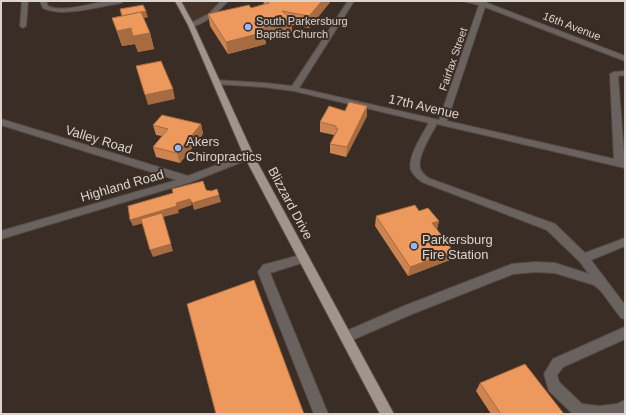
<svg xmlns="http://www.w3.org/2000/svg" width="626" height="415" font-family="Helvetica,sans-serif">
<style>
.built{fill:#463428}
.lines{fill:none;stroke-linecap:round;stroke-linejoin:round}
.minor-casing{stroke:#574b43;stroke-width:2}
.major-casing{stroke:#574b43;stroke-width:2}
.minor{fill:#69625e;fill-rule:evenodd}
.major{fill:#a1948b;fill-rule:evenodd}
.wall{fill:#cc8450}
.shaded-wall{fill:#a66b41}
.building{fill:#ed995d;stroke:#a66b41}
.poi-dot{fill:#95b6fd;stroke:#3a2d25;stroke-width:1.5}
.labels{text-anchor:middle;stroke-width:4;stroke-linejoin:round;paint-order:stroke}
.far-poi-label{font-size:11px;fill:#dcd4ce;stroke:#3a2d25;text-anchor:start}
.far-street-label{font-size:11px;fill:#dcd4ce;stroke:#3a2d25}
.street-label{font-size:13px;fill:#dcd4ce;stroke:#3a2d25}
.poi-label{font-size:13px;fill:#dcd4ce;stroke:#3a2d25;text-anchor:start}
</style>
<rect width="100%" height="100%" fill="#3a2d25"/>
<path class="built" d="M179 1H225L211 15 191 25Z"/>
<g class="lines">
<defs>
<g id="minor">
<path d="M22 1H28L26 26 23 28 20 26Z"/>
<path d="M40 1H46L48 6C62 13 92 3 108 1 113 1 119 1 124 1L121 3C100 6 61 18 43 8Z"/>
<path d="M221 1H228C220 10 201 28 189 26V24L209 14Z"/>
<path d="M348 1H354L299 88 439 120 479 5 463 1H487V3L625 56V61L485 7 447 121 614 159 610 74 614 72 625 71V75L618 76 625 168 437 124C431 134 417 157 420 168 421 172 425 175 428 178L555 224 585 253 625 238V246L591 260 625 305V319L621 318 601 291 594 285 555 273 535 272 513 274 412 314 350 341 346 343 342 341 340 337 342 333 404 306 512 264 535 262 555 263 589 274 580 262 547 230 422 182C418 179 413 175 411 170 407 158 423 133 429 123L294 91 264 87 216 84 212 82 216 80 264 83 292 86Z"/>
<path d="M1 119 188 176 246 154 249 153 254 156 252 158 191 182 1 239V231L177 180 1 125Z"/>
<path d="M304 254 308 255 309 258 308 261 270 273 328 414H314L258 272 263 265Z"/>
<path d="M625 327V339L563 367 557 375 559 382 582 404 599 406 617 404 625 400V414H573L549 391 544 374 553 359Z"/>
</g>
<path id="major" d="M175 1H181L194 25 254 156 394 414H380L244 156 188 25Z"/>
</defs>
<use href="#minor" class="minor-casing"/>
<use href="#major" class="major-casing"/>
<use href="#minor" class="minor"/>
<use href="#major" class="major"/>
</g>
<g class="wall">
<path d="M262 1H331L309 28 292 25V32L265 39 266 44 228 54 210 26 208 14 251 8 264 4 263 1Z"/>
<path d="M148 17 143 18 150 33 154 49 138 52 135 44 122 46 112 18Z"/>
<path d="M367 116 346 157 330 153V144L334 135 320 132V122Z"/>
<path d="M201 124 203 134 180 163 156 157 153 147 162 136 156 135 153 125Z"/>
<path d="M419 211 439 221 437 229 453 251 450 260 408 276 375 226 376 216Z"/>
<path d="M480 383 564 414H491L476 391Z"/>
</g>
<g class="shaded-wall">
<path d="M322 1H331L309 28V16Z"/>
<path d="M146 11 148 17 124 22 122 16Z"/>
<path d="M292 20V32L265 39 266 44 228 54 226 42 261 28Z"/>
<path d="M131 28 150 33 154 49 138 52 135 44 122 46 117 31Z"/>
<path d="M173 89 175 99 148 105 145 95Z"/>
<path d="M367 106V116L346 157 347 147Z"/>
<path d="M201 124 203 134 180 163 177 153Z"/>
<path d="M219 195 221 202 194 210 192 203Z"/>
<path d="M190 199 192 205 178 210 176 203Z"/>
<path d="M177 206 179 213 163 217 173 251 153 257 150 250 163 218 133 226 130 220Z"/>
<path d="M439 221 436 231 432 223Z"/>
<path d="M453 251 450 260 408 276 410 267Z"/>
</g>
<g class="building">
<path d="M266 1H322L309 16 282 11 292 20 261 28 265 32 226 42 208 14 249 5 251 8 269 3Z"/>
<path d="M143 5 146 11 122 16 120 9Z"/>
<path d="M141 12 150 33 133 36 131 28 117 31 112 18Z"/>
<path d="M161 61 173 89 145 95 136 66Z"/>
<path d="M349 102 367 106 347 147 330 144 338 129 336 128V126L320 122 329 106 345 111Z"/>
<path d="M162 115 201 124 177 153 153 147 168 129 153 125Z"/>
<path d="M203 181 206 190 211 191 217 189 219 195 192 203 190 199 176 203 177 206 130 220 128 206 173 193 172 189Z"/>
<path d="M415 205 419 211 428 208 439 221 432 223 453 251 410 267 376 216Z"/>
<path d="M162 213 171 244 150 250 141 219Z"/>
<path d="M254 280 304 414H216L187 304Z"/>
<path d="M525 364 564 414H501L480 383Z"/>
</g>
<g class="poi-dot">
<circle cx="248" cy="27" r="4"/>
<circle cx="178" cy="148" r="4"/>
<circle cx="414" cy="246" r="4"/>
</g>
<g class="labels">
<g class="far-poi-label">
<text x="256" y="25">South Parkersburg<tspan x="256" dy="13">Baptist Church</tspan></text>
</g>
<g class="far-street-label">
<text transform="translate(572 26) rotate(21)" y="4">16th Avenue</text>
<text transform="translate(453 59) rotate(-71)" y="4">Fairfax Street</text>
</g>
<g class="street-label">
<text transform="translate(424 106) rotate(13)" y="5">17th Avenue</text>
<text transform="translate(99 139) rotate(17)" y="5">Valley Road</text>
<text transform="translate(122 185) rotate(-16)" y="5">Highland Road</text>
<text transform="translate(291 203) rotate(62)" y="5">Blizzard Drive</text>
</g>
<g class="poi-label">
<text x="186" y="146">Akers<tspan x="186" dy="15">Chiropractics</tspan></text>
<text x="422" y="244">Parkersburg<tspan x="422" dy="15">Fire Station</tspan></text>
</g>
</g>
<rect width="626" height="415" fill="none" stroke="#dcd4ce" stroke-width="4"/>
</svg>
